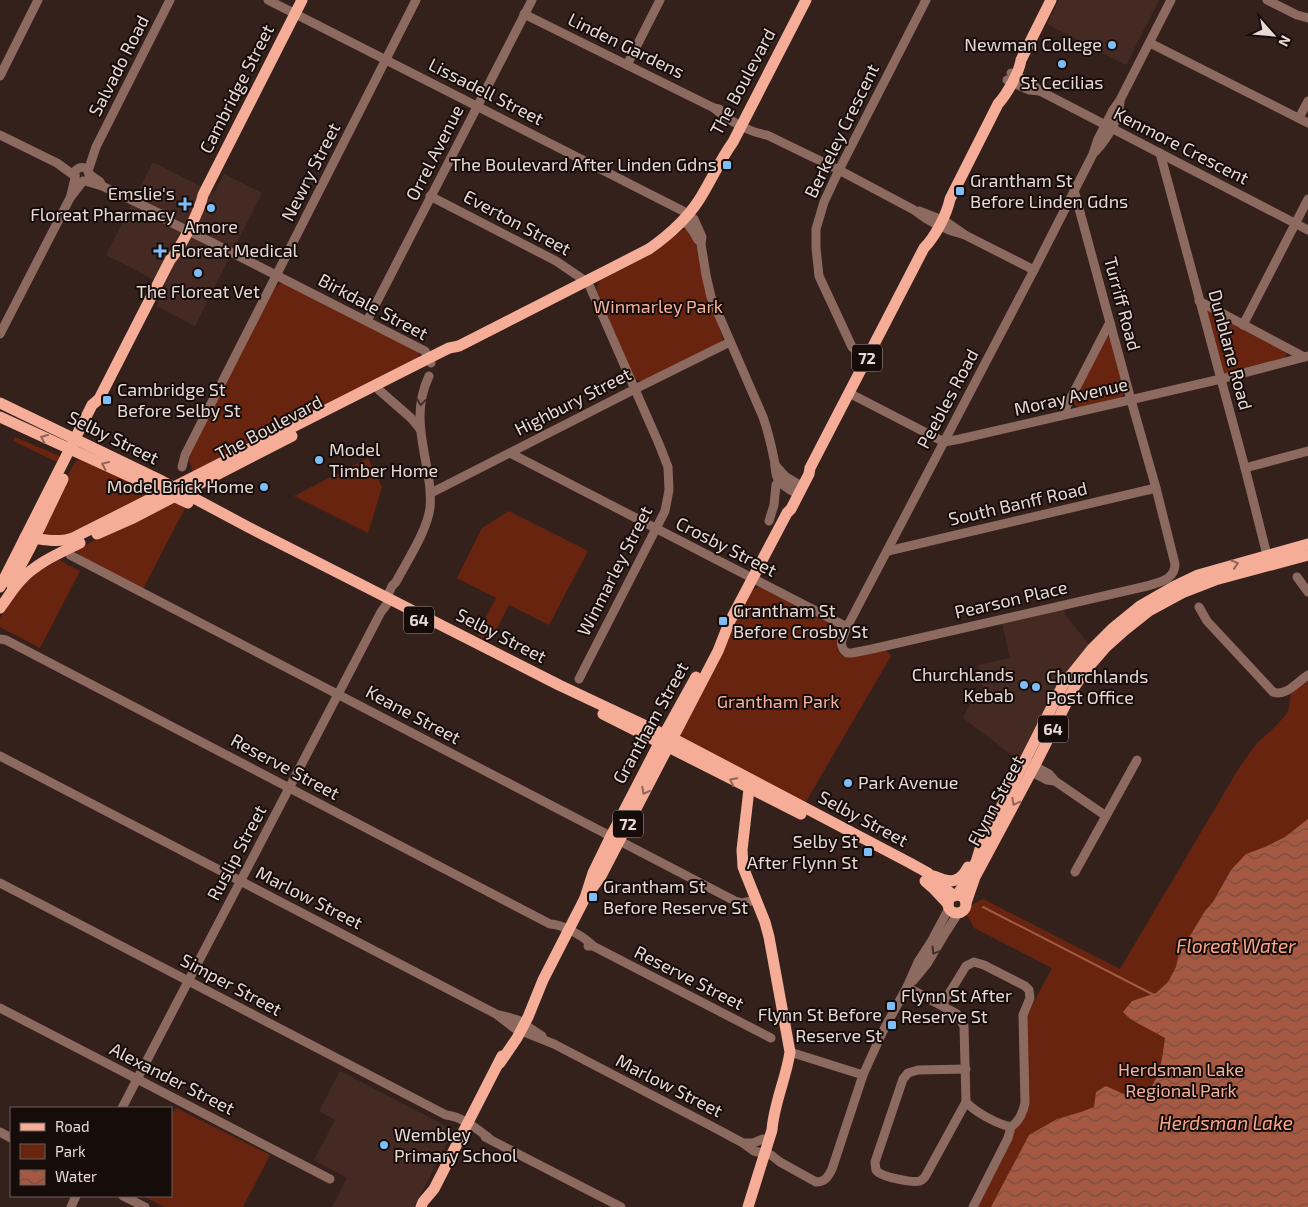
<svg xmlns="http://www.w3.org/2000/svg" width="1308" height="1207" font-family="'Exo 2',sans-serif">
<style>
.built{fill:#442a23}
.green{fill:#69240f}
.water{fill:url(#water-waves)}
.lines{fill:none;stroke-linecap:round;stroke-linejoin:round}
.stream{stroke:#a55942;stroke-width:2}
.minor{stroke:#8d6a60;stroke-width:9}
.major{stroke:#f5ad97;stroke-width:11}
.oneway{stroke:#402e28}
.oneway2{stroke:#916558}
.poi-dot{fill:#7dbef9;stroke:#160d0a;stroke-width:2}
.labels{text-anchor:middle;stroke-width:4;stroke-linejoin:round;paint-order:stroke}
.shield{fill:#160d0a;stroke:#a89c98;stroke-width:1}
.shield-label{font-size:16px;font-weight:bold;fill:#e7d9d5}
.poi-label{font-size:18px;fill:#e7d9d5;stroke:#160d0a;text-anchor:start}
.street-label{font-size:18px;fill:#e7d9d5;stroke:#160d0a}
.park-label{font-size:18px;fill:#f3b19e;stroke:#160d0a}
.water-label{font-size:19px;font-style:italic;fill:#fca68c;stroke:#160d0a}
</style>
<defs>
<pattern id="water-waves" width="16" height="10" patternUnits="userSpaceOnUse" patternTransform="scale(1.25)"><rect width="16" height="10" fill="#a55942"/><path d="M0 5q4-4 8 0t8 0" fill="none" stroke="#7a4e41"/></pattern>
</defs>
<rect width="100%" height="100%" fill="#35211b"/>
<g class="built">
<path d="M1059 0H1159L1126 65 1047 24Z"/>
<path d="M153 162 214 193 224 174 262 193 195 326 156 306 166 286 106 255Z"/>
<path d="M1063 606 1066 616 1096 653 1029 766 1016 758 963 718 970 704 984 694 978 665 1010 658 1001 619Z"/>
<path d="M340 1071 454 1130 414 1207H332L347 1178 314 1160 335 1120 319 1111Z"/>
</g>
<g class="green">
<path d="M682 230H687L695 240 704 282 723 338 721 342 645 381C639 381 636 380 633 376L597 291C597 286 598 283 602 279 630 265 658 251 682 230Z"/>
<path d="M286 283 418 351 419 356 417 361 193 472 188 457 274 288 280 284Z"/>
<path d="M1209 310 1286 350V357L1282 360 1228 374 1224 373 1222 369 1206 312Z"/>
<path d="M1107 336 1110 337 1125 392 1121 398 1082 408C1076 407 1073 405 1074 399Z"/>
<path d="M15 437 55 454 59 455V457L57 462 13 441Z"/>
<path d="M368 458 382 487 368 533 294 496Z"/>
<path d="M81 459 148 489 149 494 69 537 46 535 44 532V526L74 463 79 460Z"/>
<path d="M173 504H178L185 508 143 589 86 559 77 552 76 550 81 547Z"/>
<path d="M509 511 588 551 549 625 509 605 490 642 477 635 496 598 457 578 482 528Z"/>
<path d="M59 560 80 571 40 648 0 627V618L17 591 39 571Z"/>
<path d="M758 587 762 588 837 627 839 633 837 650 842 656 849 658 886 650 891 656 804 805 684 739 680 733 752 590Z"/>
<path d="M1308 681V1207H975L1027 1107V1015L1052 968 974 928 964 909 983 899 1120 969 1239 768 1257 743 1277 725 1288 712 1291 693 1303 683Z"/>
<path d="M176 1108 270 1155 243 1207H165L143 1196H171V1116Z"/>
</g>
<path class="water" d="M1308 819V1207H991L1029 1135 1057 1119 1081 1112 1094 1107 1096 1092 1106 1086 1128 1096 1145 1095C1160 1079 1162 1060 1165 1038L1130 1019 1123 1012 1132 1001 1156 993 1168 982 1176 967 1179 954 1205 911 1213 902 1231 870 1246 854 1265 847 1285 837Z"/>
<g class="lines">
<path class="stream" d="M983 907 1154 995"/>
<g class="minor">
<path d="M268 0 683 211 688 215 694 219 702 237 701 244 706 275 711 297 763 417C768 431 771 444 774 459 776 466 774 475 779 481 784 487 792 491 799 495"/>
<path d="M1267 0 1297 15 1308 18"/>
<path d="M524 14 714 108 719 109"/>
<path d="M1150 43 1308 123"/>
<path d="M627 65 660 0"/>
<path d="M1011 73 1032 84 1040 91 1308 230"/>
<path d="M0 76 38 0"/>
<path d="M1007 80 1029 90 1040 91"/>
<path d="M714 108C728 120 748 132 767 135L839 170 914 210C930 223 945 230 965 235"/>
<path d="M1299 118 1308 101"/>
<path d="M0 135 57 163 75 176"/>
<path d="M1095 152C1108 138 1118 120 1120 102"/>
<path d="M1160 153 1245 468 1267 555"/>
<path d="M88 171 96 147 170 0"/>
<path d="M85 181 102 186 100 182 89 174"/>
<path d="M102 186 163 215"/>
<path d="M1074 190 1131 400 1156 488 1175 564C1175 580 1159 582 1147 586L872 649 852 653H847C837 646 843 637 847 627L1034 270 1093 154 1098 139 1113 110 1120 100 1171 0"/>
<path d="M71 195 75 178V171C79 167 82 166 87 169L89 174"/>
<path d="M430 196 556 261 587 282 590 287 659 444 668 467 669 490 665 511 579 679"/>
<path d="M919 211 945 221 965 235 1034 270"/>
<path d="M158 214 168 221 213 243 425 351 431 363"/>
<path d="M688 215V225L693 231 698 240"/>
<path d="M1199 301 1304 357"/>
<path d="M367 321 532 0"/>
<path d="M1243 325 1308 199"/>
<path d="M0 334 70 198 83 181"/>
<path d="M868 356 858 352 852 347 819 276 816 248V229L824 202 839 170 926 0"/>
<path d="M376 386 379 390 411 418 420 429"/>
<path d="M849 393 944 442 960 439 1221 379 1308 356"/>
<path d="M1062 415 1110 322"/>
<path d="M510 453 847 627"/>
<path d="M775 465 786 477 803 487"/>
<path d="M182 467 185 455 416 0"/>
<path d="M1245 468 1308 451"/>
<path d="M431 493 635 389 730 342"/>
<path d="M769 521 774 505 776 485 779 481"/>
<path d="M68 544 70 555 735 901 742 903 756 900"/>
<path d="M888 551 1156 488"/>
<path d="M1297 577 1308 592"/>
<path d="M387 597 392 586 396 582C407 561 427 531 430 508 431 497 430 485 428 474 422 439 413 410 429 376"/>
<path d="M1199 607 1207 621 1273 692C1286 697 1297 682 1308 675"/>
<path d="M0 639 6 640 550 924C562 924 585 937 593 946"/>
<path d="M0 756 496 1014 514 1028 554 1044 715 1128 743 1143 754 1151 771 1155 780 1162 816 1182C825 1182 828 1177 832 1169L863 1075 883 1031 907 987 918 962 931 942 949 908"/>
<path d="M1029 763 1049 774 1055 781 1106 816"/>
<path d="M1026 769 1047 780 1055 781"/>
<path d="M1075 872 1137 760"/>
<path d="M0 883 446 1115C461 1116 477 1129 489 1138"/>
<path d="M588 946H593L771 1038"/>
<path d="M913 981 927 964 946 932 959 912"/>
<path d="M907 987 957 1014 964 1026 966 1102C975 1112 997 1124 1011 1127 1019 1121 1023 1113 1025 1103L1023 1015 1030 998 1029 990 1025 986 984 965 974 962 966 966 942 1005"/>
<path d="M0 1008 330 1179"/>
<path d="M500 1015 518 1020 542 1036"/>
<path d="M790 1052 863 1075"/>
<path d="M966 1069 918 1070 908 1073 903 1079 875 1162C875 1163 876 1170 876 1170 880 1177 913 1183 920 1181 922 1180 925 1177 926 1175L966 1102"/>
<path d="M122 1108 381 612 387 604"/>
<path d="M0 1132 11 1138"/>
<path d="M485 1137 621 1207"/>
<path d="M743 1143H753L763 1139"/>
<path d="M123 1196 145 1207"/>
<path d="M71 1207 76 1196"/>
<path d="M973 1207 1008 1138 1011 1127"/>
</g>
<g class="major">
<path d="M0 403 162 481 248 527 559 685 680 742 910 863 928 873 954 896"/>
<path d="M0 417 188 503"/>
<path d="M97 534 131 519 292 436"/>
<path d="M25 537C43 539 58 544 75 537L429 358 449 348 459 346 649 249C669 235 686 220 699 200 711 181 720 160 733 142L806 0"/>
<path d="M11 584 29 550 63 479"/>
<path d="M0 587 92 405 99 399 170 260C181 248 200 210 203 195L302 0"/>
<path d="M0 608C7 599 13 588 21 580 36 563 60 553 80 543"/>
<path d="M603 714 801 814"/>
<path d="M934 876C950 883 959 884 968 867"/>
<path d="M925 881 933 888 948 904"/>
<path d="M957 895C967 880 976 867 980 849L1063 685 1092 649 1113 628 1140 606 1173 587 1198 575 1308 544"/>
<circle cx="957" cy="904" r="9"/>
<path d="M585 898 601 876 718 651 729 623 787 513 791 509 809 474 810 468 924 248C935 237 947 214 950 199L998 104C1007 94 1019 73 1021 60L1051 0"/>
<path d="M966 903 975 877 1035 765 1075 686 1086 670 1106 647 1125 630 1149 611 1184 592 1215 580 1308 555"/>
<path d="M500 1063 517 1038 528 1017 543 980 585 898 593 873 611 836 655 751 696 677"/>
<path d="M421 1207 423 1202 434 1189 502 1056"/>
<path d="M748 1207 772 1130C774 1103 786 1079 790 1052L769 937 765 922 743 867 742 850 749 789 751 784"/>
</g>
</g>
<defs><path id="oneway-chevron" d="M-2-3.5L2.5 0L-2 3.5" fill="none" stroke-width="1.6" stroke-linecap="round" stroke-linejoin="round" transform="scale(1.25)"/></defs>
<g class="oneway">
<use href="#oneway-chevron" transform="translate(421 402) rotate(98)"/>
<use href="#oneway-chevron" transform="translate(935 951) rotate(121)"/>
</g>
<g class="oneway2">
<use href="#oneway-chevron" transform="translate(44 438) rotate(-155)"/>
<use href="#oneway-chevron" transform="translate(105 465) rotate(-156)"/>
<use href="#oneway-chevron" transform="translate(1235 564) rotate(-17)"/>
<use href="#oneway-chevron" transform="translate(733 781) rotate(-153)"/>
<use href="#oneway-chevron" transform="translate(645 791) rotate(118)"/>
<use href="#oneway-chevron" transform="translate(1015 802) rotate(118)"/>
</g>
<g class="poi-dot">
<circle cx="1112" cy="45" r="5"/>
<circle cx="1062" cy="64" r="5"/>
<rect x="722" y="160" width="10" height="10" rx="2.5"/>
<rect x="955" y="186" width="10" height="10" rx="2.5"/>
<path d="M182.5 196.5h5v5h5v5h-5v5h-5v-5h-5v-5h5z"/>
<circle cx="211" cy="208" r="5"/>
<path d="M157.5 243.5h5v5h5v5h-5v5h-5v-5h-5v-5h5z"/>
<circle cx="198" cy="273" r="5"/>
<rect x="102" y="395" width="10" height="10" rx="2.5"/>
<circle cx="319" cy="460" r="5"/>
<circle cx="264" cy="487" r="5"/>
<rect x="718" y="616" width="10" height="10" rx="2.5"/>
<circle cx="1024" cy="685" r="5"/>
<circle cx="1036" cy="687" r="5"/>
<circle cx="848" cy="783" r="5"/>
<rect x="863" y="847" width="10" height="10" rx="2.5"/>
<rect x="588" y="892" width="10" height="10" rx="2.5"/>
<rect x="886" y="1001" width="10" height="10" rx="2.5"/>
<rect x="887" y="1020" width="10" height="10" rx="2.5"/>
<circle cx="384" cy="1145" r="5"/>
</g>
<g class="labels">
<g class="shield">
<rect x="852" y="344.5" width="30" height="27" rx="4"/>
<rect x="404" y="606.5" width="30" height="27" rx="4"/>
<rect x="1038" y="715.5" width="30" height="27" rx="4"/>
<rect x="613" y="810.5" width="30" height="27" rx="4"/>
</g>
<g class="shield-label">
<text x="867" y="364">72</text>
<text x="419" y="626">64</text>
<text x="1053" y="735">64</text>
<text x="628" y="830">72</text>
</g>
<g class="poi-label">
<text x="1102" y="51" text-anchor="end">Newman College</text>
<text x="1062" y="89" text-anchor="middle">St Cecilias</text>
<text x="717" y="171" text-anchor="end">The Boulevard After Linden Gdns</text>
<text x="970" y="187">Grantham St<tspan x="970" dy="21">Before Linden Gdns</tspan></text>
<text x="175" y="200" text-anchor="end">Emslie's<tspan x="175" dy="21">Floreat Pharmacy</tspan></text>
<text x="211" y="233" text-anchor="middle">Amore</text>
<text x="171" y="257">Floreat Medical</text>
<text x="198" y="298" text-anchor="middle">The Floreat Vet</text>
<text x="117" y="396">Cambridge St<tspan x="117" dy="21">Before Selby St</tspan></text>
<text x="329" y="456">Model<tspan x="329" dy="21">Timber Home</tspan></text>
<text x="254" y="493" text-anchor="end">Model Brick Home</text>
<text x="733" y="617">Grantham St<tspan x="733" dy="21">Before Crosby St</tspan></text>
<text x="1014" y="681" text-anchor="end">Churchlands<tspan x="1014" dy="21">Kebab</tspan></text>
<text x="1046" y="683">Churchlands<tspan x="1046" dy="21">Post Office</tspan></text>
<text x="858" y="789">Park Avenue</text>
<text x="858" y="848" text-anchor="end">Selby St<tspan x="858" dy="21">After Flynn St</tspan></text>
<text x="603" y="893">Grantham St<tspan x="603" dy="21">Before Reserve St</tspan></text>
<text x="901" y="1002">Flynn St After<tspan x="901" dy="21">Reserve St</tspan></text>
<text x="882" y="1021" text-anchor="end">Flynn St Before<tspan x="882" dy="21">Reserve St</tspan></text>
<text x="394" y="1141">Wembley<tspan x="394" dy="21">Primary School</tspan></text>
</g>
<g class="street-label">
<text transform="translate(626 46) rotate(26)" y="6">Linden Gardens</text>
<text transform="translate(119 66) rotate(-63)" y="6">Salvado Road</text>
<text transform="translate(743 82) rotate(-62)" y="6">The Boulevard</text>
<text transform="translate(237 89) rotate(-63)" y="6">Cambridge Street</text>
<text transform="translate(486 92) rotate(27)" y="6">Lissadell Street</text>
<text transform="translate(842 131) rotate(-64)" y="6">Berkeley Crescent</text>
<text transform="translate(1181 146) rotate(27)" y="6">Kenmore Crescent</text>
<text transform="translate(435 153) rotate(-63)" y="6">Orrel Avenue</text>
<text transform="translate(311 172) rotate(-63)" y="6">Newry Street</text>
<text transform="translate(517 223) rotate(28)" y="6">Everton Street</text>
<text transform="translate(1122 304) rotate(75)" y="6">Turriff Road</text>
<text transform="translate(373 307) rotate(28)" y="6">Birkdale Street</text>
<text transform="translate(1230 350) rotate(75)" y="6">Dunblane Road</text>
<text transform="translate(1071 397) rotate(-13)" y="6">Moray Avenue</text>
<text transform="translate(948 399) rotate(-62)" y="6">Peebles Road</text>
<text transform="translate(573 402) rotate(-27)" y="6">Highbury Street</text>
<text transform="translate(269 428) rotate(-28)" y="6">The Boulevard</text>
<text transform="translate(113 438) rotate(26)" y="6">Selby Street</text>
<text transform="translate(1018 504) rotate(-13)" y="6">South Banff Road</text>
<text transform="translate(726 547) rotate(27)" y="6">Crosby Street</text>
<text transform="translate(615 571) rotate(-63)" y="6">Winmarley Street</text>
<text transform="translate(1011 600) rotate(-13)" y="6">Pearson Place</text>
<text transform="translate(501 636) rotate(27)" y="6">Selby Street</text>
<text transform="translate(413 715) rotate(28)" y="6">Keane Street</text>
<text transform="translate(651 723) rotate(-61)" y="6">Grantham Street</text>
<text transform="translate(285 767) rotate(28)" y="6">Reserve Street</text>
<text transform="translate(996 801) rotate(-62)" y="6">Flynn Street</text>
<text transform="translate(863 819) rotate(28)" y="6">Selby Street</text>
<text transform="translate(237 853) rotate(-62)" y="6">Ruslip Street</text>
<text transform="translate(309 898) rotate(27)" y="6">Marlow Street</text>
<text transform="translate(689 978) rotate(27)" y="6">Reserve Street</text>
<text transform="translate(231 985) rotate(28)" y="6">Simper Street</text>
<text transform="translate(172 1079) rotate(27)" y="6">Alexander Street</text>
<text transform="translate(669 1086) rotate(27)" y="6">Marlow Street</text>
</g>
<g class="park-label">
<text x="658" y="313">Winmarley Park</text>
<text x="778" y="708">Grantham Park</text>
<text x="1181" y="1076">Herdsman Lake<tspan x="1181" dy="21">Regional Park</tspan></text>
</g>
<g class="water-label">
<text x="1236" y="953">Floreat Water</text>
<text x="1226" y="1130">Herdsman Lake</text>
</g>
</g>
<rect x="10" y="1107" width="162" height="90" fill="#160d0a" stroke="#6a5f5b"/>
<rect x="20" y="1123" width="25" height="8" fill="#f5ad97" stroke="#6a5f5b"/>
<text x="55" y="1132" font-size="15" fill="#e7d9d5">Road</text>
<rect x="20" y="1144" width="25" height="15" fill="#69240f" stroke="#6a5f5b"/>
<text x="55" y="1157" font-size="15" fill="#e7d9d5">Park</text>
<rect x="20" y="1170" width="25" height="15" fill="url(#water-waves)" stroke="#6a5f5b"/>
<text x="55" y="1182" font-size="15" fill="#e7d9d5">Water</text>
<g transform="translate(1273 35) rotate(117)" stroke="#160d0a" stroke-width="4" paint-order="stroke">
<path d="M0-4L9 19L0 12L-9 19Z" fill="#e7d9d5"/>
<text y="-8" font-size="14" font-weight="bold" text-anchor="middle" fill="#e7d9d5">N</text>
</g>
</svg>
